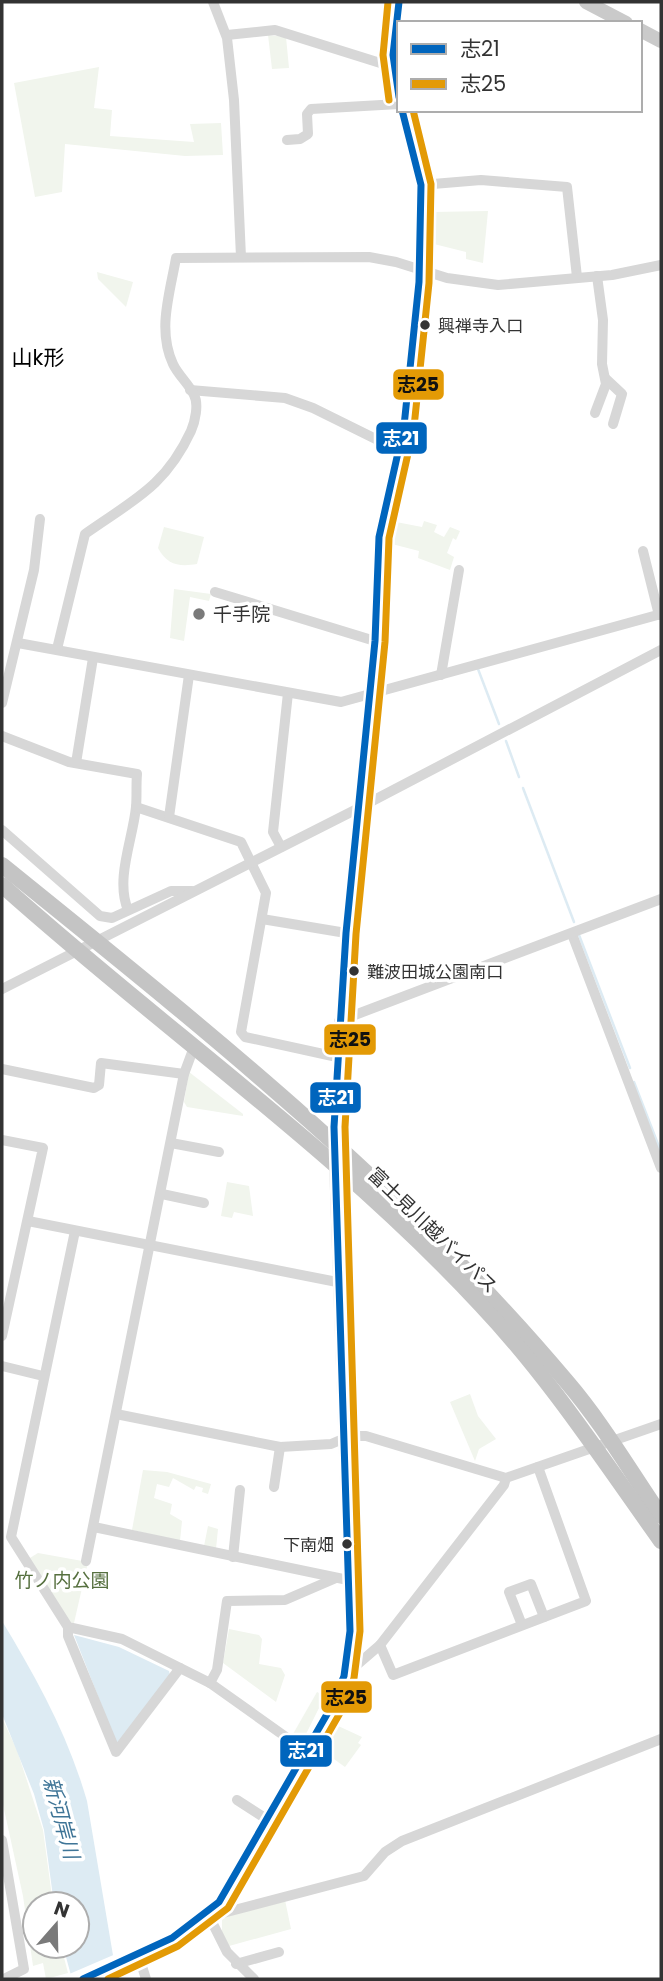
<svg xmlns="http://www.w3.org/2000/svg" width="663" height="1981" font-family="Poppins,'Noto Sans JP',sans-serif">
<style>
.green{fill:#f1f5ed}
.water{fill:#ddebf3}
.pier{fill:#fff}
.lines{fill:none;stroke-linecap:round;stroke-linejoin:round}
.stream{stroke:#ddebf3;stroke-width:2.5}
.minor{stroke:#d7d7d7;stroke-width:10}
.major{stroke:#cacaca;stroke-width:14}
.highway{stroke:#c4c4c4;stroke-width:16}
.bus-1-casing{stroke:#fff;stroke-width:12}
.bus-2-casing{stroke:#fff;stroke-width:12}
.bus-1{stroke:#0065bd;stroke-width:7}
.bus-2{stroke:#e39a05;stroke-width:7}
.bus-dot{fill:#333;stroke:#fff;stroke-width:2.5}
.poi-dot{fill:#7a7a7a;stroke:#fff;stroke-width:2.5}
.labels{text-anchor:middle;stroke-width:7;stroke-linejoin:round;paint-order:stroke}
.bus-label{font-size:17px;fill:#333;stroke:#fff;text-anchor:start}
.poi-label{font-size:19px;fill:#333;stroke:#fff;text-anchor:start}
.street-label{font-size:19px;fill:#333;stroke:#fff}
.park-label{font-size:19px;fill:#56703f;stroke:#fff}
.neighbourhood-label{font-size:21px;fill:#000;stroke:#fff}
.water-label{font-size:21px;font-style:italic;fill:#3f7597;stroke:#fff}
.line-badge{stroke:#fff;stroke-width:2.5}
.badge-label{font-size:19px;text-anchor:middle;font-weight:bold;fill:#fff}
.pale-badge-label{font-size:19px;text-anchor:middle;font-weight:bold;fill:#111}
</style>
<rect width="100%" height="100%" fill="#fff"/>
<g class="green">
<path d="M268 35 286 37 289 68 272 69Z"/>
<path d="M99 67 94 108 112 110 110 136 194 142 190 124 221 123 223 155 185 156 65 144 62 192 35 197 14 83Z"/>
<path d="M488 211 483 263 466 259V252L430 243 433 212Z"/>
<path d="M97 272 133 282 126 307 98 279Z"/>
<path d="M391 521 422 527 424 521 437 525 434 532 444 537 450 527 460 531 456 540 453 538 447 553 454 557 450 570 418 558 419 551 388 543Z"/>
<path d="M164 527 204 537 197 564C179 567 167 565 158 548Z"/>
<path d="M174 589 211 594 209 601 190 597 184 641 170 638Z"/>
<path d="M189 1072 243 1114V1116L187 1107 184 1102Z"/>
<path d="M227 1182 249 1186 253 1216 234 1212 232 1218 221 1216Z"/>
<path d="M470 1394 478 1416 496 1439 479 1449 475 1461 450 1402Z"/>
<path d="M143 1470 167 1472 211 1484 208 1494 202 1492 203 1488 196 1486 194 1490 173 1478 169 1487 157 1484 154 1498 172 1504 170 1514 182 1521 180 1541 132 1530Z"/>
<path d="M208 1526 218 1529 216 1549 204 1546Z"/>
<path d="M38 1553 88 1562 74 1623 61 1620 25 1561Z"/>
<path d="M229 1629 259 1635 262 1639 259 1664 281 1668 285 1675 276 1702 223 1663Z"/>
<path d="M317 1692 325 1696 305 1736 300 1738 293 1734Z"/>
<path d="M2 1718 17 1750 43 1830 53 1904H35V1946H61L68 1973 46 1979 43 1963 33 1966 23 1896 2 1800Z"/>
<path d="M334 1724 362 1737 358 1743 361 1745 345 1767 320 1749Z"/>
<path d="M285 1900 291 1929 229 1946 222 1934V1918Z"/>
</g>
<g class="water">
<path d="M2 1621C37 1679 68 1735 87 1801L117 1979H72L63 1946H77V1904H54L44 1830 34 1794 2 1714Z"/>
<path d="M74 1635 119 1647 169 1671 170 1675 120 1744 116 1742Z"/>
</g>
<path class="pier" d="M118 1953 120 1972 105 1979H68L67 1975Z"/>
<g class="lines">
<g class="stream">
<path d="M478 669 499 724"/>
<path d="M506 741 519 777"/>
<path d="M523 788 574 922"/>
<path d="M579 935 630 1068"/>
<path d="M634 1082 661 1152"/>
</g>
<g class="minor">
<path d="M213 2 227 38 234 100 241 257"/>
<path d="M399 2 393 55 399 99"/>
<path d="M227 35 275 30 393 67"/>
<path d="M287 140 300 139 308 134 307 114 311 109 399 104"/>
<path d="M421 185 481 180 567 187 577 277"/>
<path d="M606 379 622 394 613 424"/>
<path d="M190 390 285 398 313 408 400 451"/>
<path d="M595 413 606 384 602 364 603 320 597 276"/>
<path d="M643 551 659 615"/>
<path d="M215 592 375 641"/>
<path d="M18 643 341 702 661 614"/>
<path d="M57 649 85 534C133 500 165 487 191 431 195 422 199 404 194 395 189 384 178 375 173 364 157 330 170 293 176 258L369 257 396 262 447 278 498 285 612 275 661 265"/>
<path d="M441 675 459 570"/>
<path d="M2 703 34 570 40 519"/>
<path d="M2 736 69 762 137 774C136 785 137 796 136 807 133 839 115 879 128 910"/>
<path d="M76 763 93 658"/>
<path d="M136 807 241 842 266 893 241 1032 245 1037 337 1057"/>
<path d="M169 817 189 675"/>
<path d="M2 830 100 916 112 918 171 891H192"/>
<path d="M281 847 273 832 288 693"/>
<path d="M262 919 346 933"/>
<path d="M572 934 661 1168"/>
<path d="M2 989 357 809 661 650"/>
<path d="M339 1021 661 899"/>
<path d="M2 1069 94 1088 99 1085 101 1063 184 1074"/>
<path d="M2 1140 43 1148 2 1336"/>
<path d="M171 1143 219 1152"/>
<path d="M334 1146 346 933 375 641 379 537 404 426 419 282 421 185 402 110"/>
<path d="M162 1194 204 1203"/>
<path d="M28 1221 337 1282"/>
<path d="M75 1231 11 1537 68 1627 122 1639 210 1683 307 1752"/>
<path d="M2 1366 43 1376"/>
<path d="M116 1414 280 1447 331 1444 350 1436H366L506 1478 661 1424"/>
<path d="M274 1487 280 1447"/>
<path d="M94 1527 348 1580"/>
<path d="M233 1557 240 1490"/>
<path d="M86 1561 184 1074 194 1047"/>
<path d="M522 1625 509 1592 531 1584 544 1617"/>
<path d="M68 1627V1636L116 1752 180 1668"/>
<path d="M380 1645 393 1675 586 1601 538 1467"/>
<path d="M344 1676 380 1645 504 1485 506 1478"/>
<path d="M210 1683 217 1670 227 1601 285 1600 336 1578"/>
<path d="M237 1800 268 1820"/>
<path d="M2 1840 24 1969 4 1979"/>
<path d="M212 1910 223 1913 364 1876 385 1852 402 1841 661 1739"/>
<path d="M208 1914 227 1952 254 1979"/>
<path d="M140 1960 146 1979"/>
<path d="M236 1964 279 1952"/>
<path d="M83 1979C129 1958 183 1940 219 1902L330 1709 344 1676 350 1631 334 1162"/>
</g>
<g class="major">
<path d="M586 2 626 23"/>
<path d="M640 30 661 41"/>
</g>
<g class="highway">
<path d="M2 865C200 1025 403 1186 567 1382 603 1424 630 1471 661 1516"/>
<path d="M2 885C160 1027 336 1149 481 1305 549 1377 603 1460 661 1541"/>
</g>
<defs>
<g id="bus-1">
<path d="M399 97 393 55 399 2"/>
<path d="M83 1979 172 1938 219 1902 330 1709 344 1676 350 1631 334 1127 346 933 375 641 379 537 404 426 419 282 421 185 402 110"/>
</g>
<g id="bus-2">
<path d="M388 2 383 55 389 100"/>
<path d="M108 1979 178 1946 228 1908 340 1713 354 1678 360 1631 345 1127 356 934 385 642 389 538 414 427 429 283 431 184 413 110"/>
</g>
</defs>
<use href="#bus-1" class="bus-1-casing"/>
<use href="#bus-2" class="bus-2-casing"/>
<use href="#bus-1" class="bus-1"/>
<use href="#bus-2" class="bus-2"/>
</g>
<g class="bus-dot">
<circle cx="425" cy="325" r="6"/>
<circle cx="354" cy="971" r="6"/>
<circle cx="347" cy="1544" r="6"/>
</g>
<circle class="poi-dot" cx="199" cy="614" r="7"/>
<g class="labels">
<g class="bus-label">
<text x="438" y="332">興禅寺入口</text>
<text x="367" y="978">難波田城公園南口</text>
<text x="334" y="1551" text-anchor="end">下南畑</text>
</g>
<g class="poi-label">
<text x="213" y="621">千手院</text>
</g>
<g class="street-label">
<text transform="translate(433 1230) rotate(44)" y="7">富士見川越バイパス</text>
</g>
<g class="park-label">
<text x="62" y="1587">竹ノ内公園</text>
</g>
<g class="neighbourhood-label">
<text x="38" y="365">山k形</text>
</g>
<g class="water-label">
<text transform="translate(61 1818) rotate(75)" y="7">新河岸川</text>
</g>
</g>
<g class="line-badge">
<rect x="392" y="368" width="53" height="33" rx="7" fill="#e39a05"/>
<rect x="375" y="421" width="53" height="34" rx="7" fill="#0065bd"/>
<rect x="323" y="1023" width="54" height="33" rx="7" fill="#e39a05"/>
<rect x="309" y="1081" width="53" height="33" rx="7" fill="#0065bd"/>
<rect x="320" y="1680" width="53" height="34" rx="7" fill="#e39a05"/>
<rect x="279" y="1734" width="54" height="34" rx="7" fill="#0065bd"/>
</g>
<g class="badge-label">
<text x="401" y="445">志21</text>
<text x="336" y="1104">志21</text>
<text x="306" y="1757">志21</text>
</g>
<g class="pale-badge-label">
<text x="418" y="391">志25</text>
<text x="350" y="1046">志25</text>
<text x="346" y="1704">志25</text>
</g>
<rect width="663" height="1981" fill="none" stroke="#333333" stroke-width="7"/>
<rect x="397" y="21" width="245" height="91" fill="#ffffff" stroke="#adadad" stroke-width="2"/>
<rect x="411" y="44" width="35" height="10" fill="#0065bd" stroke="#adadad" stroke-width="2"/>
<text x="460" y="56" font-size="21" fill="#333333">志21</text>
<rect x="411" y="79" width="35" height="10" fill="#e39a05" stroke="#adadad" stroke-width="2"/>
<text x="460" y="91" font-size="21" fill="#333333">志25</text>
<g transform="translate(56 1925) rotate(20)"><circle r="33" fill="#ffffff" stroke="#adadad" stroke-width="2"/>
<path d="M0-5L12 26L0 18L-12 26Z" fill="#7a7a7a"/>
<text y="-10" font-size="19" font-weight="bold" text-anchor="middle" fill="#333333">N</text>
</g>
</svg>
